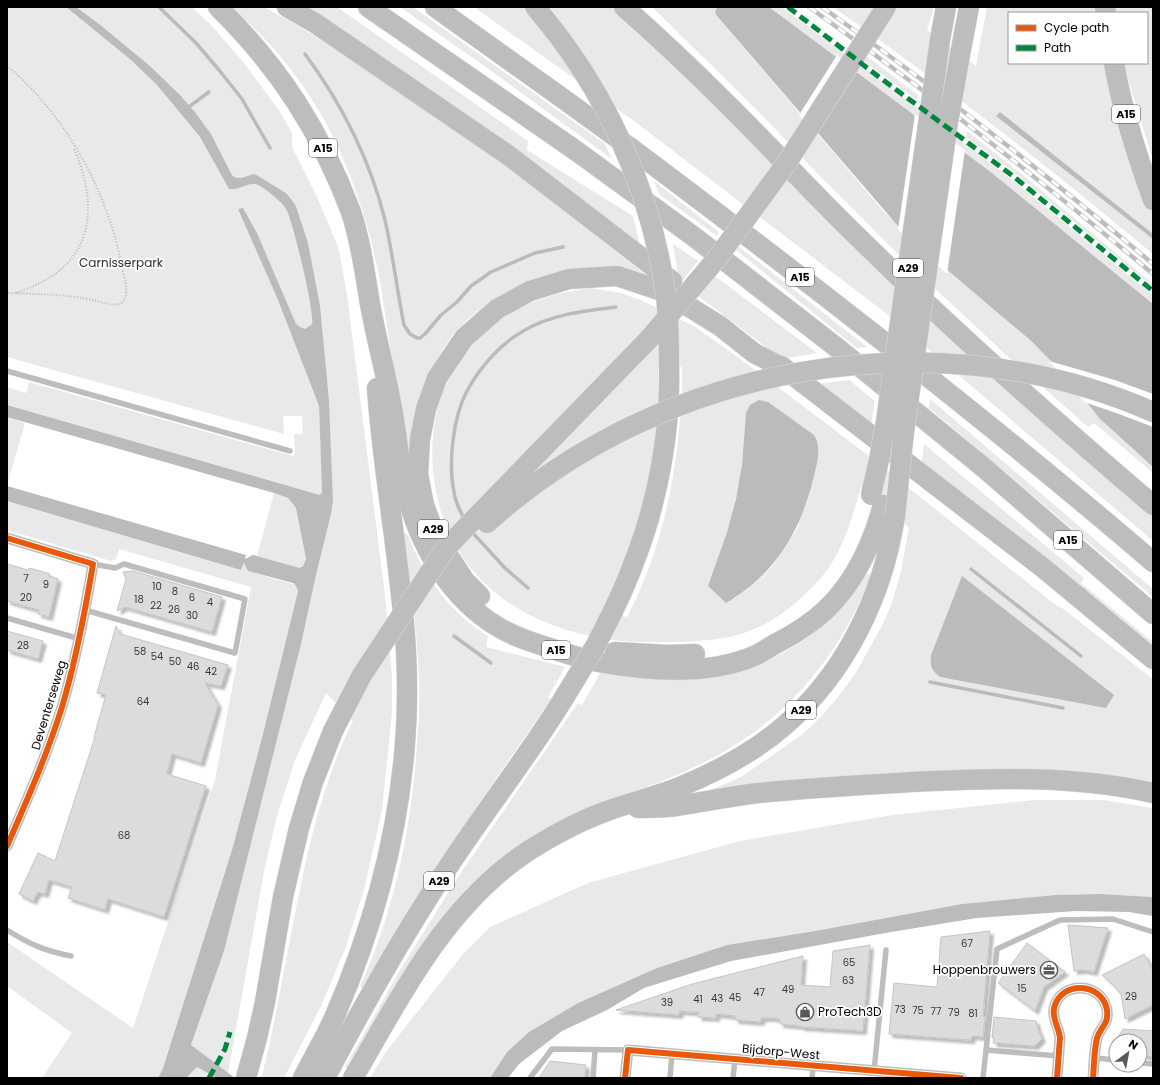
<svg xmlns="http://www.w3.org/2000/svg" width="1160" height="1085" font-family="Poppins,sans-serif">
<style>
.green{fill:#e9e9e9;fill-rule:evenodd}
.water{fill:#bbb}
.pier{fill:#fff}
.lines{fill:none;stroke-linecap:round;stroke-linejoin:round}
.stream{stroke:#bbb;stroke-width:3.5}
.building{fill:#dcdcdc;stroke:#c4c4c4;filter:url(#shadow)}
.highway-casing{stroke:#dbdbdb;stroke-width:21}
.path{stroke:#b8b8b8;stroke-width:2;stroke-dasharray:1 2;stroke-linecap:butt}
.lane{stroke:#bdbdbd;stroke-width:5.5}
.street{stroke:#bdbdbd;stroke-width:11}
.highway{stroke:#bdbdbd;stroke-width:20}
.rail-casing{stroke:#bdbdbd;stroke-width:4.5}
.rail{stroke:#fff;stroke-width:3;stroke-dasharray:9;stroke-linecap:butt}
.highway-bridge-casing{stroke:#dbdbdb;stroke-width:21;stroke-linecap:butt}
.highway-bridge{stroke:#bdbdbd;stroke-width:20}
.quiet{stroke:#00873e;stroke-width:5;stroke-dasharray:10 5;stroke-linecap:butt}
.cycleway-casing{stroke:#fff;stroke-width:8}
.cycleway{stroke:#e8590c;stroke-width:6}
.labels{text-anchor:middle;stroke-width:3.5;stroke-linejoin:round;paint-order:stroke}
.number-label{font-size:10px;fill:#373737}
.shield{fill:#fff;stroke:#4c4c4c;stroke-width:1}
.shield-label{font-size:11px;font-weight:bold;fill:#000}
.park-label{font-size:12px;fill:#2e2e2e;stroke:#fff}
.street-label{font-size:12px;fill:#000;stroke:#fff}
.poi-label{font-size:12px;fill:#000;stroke:#fff;text-anchor:end}
</style>
<defs>
<filter id="shadow"><feDropShadow dx="3.5" dy="3.5" stdDeviation="1" flood-color="#0004"/></filter>
</defs>
<rect width="100%" height="100%" fill="#fff"/>
<g class="green">
<path d="M7 7H66L70 10 131 60 157 85 200 137 229 189C238 191 242 185 251 184 260 182 282 202 287 210 293 227 316 310 312 324L305 329 300 327 296 325 257 233 238 209 278 300 319 406 322 492 320 495 7 405V387L26 393 29 382 293 456 295 453 294 434H303L302 416H283L284 434 7 357Z"/>
<path d="M76 7H192L212 26 244 63 280 112 292 133V147L317 197 337 244 340 255 347 295 385 595 392 676V713L382 810 364 890 345 949 321 1006 284 1078H261C268 1055 272 1031 277 1007 297 911 309 810 353 721L326 693 295 760 277 816 264 871 228 1074 191 1045 224 951 301 644 316 575 331 514 333 501 329 400 320 305 308 243 296 206 291 199 286 193 255 174C246 175 239 182 232 175L211 134 195 112 180 95 150 66Z"/>
<path d="M232 7H264L297 25 398 89 506 166 658 284 621 272 502 295 484 306 469 318 453 334 443 349 424 384 414 417 411 435V482L380 281C365 204 338 129 289 67 272 45 252 26 232 7Z"/>
<path d="M297 7H337L528 141 527 150 633 216 640 245Z"/>
<path d="M400 7H413L605 144 612 159 490 70Z"/>
<path d="M474 7H612L644 35 1153 514V541L887 314 634 121Z"/>
<path d="M652 7H717L715 13 717 16 884 212 1046 355 1069 379 1099 418 1153 467V473L1094 423 1088 427 1004 353 895 251 820 176 757 110Z"/>
<path d="M769 7H782L1000 170 1153 295V304L992 173Z"/>
<path d="M833 7H934L927 30 976 66 987 7H1098L1099 13H1009V63H1106C1112 99 1119 133 1131 168L1153 160 1123 63H1147V13H1114L1113 7H1153V254C1050 168 943 84 833 7Z"/>
<path d="M865 55 918 95 917 100 862 60Z"/>
<path d="M967 131 1018 171 1153 284V287L1015 173 966 137Z"/>
<path d="M654 181 719 232 717 236 659 194Z"/>
<path d="M673 244 698 261 683 280 679 279Z"/>
<path d="M738 246 867 347 857 348 735 249Z"/>
<path d="M715 276 817 353 782 359 698 296Z"/>
<path d="M591 288 620 293 641 300 697 328 750 366 865 453 1057 606 1062 608 1153 679V783C1110 773 1067 770 1023 770L708 791 741 777 800 736 819 719 838 697 855 674 882 626 892 603 901 571 909 528 861 487C853 514 846 541 831 564 824 576 813 587 802 597 758 638 720 642 662 642 643 642 624 642 605 639 516 624 446 573 434 479 429 442 434 403 454 370 486 319 531 295 591 288ZM658 367H682C682 452 667 541 627 617L603 611C634 549 652 481 658 413 659 398 658 382 658 367ZM746 413 799 525C790 540 781 556 770 569 760 580 746 590 734 599L708 586C718 557 730 528 736 498 742 470 744 442 746 413Z"/>
<path d="M849 380 875 401 871 426 817 384Z"/>
<path d="M930 399 1146 583 1153 589V597L929 408Z"/>
<path d="M7 417 25 423 7 485Z"/>
<path d="M924 444 1084 578 1081 583 1153 642V650L921 467Z"/>
<path d="M274 493 288 498 296 508 306 559 303 566 300 568 257 556Z"/>
<path d="M7 501 241 570 244 563 248 571 293 584 296 586 298 591 263 734 232 850 163 1068 158 1078H42L72 1033 7 986V942L133 1028 215 780 251 587 119 549 116 559 111 561 7 530Z"/>
<path d="M403 533H407C423 575 449 612 488 636L486 647 565 667 548 697 551 699 440 860 415 899 363 989 360 986C393 914 410 835 416 756 418 732 420 708 419 683 418 633 410 583 403 533Z"/>
<path d="M867 574 871 576C835 667 776 731 686 771 656 785 623 794 592 808 577 815 562 825 547 833 527 844 507 854 490 868 452 898 430 937 406 977 387 1008 368 1039 349 1069L345 1067 400 970 458 877 578 703 582 705 601 672 767 661C811 639 840 616 867 574Z"/>
<path d="M1035 800H1104L1153 808V897L1100 894 1055 895 962 904 815 931 727 945 657 968 578 1003 529 1032 507 1052 490 1078H370L385 1053 463 954 490 927 588 883 740 841 892 815Z"/>
<path d="M197 1067 217 1078H186Z"/>
</g>
<g class="water">
<path d="M66 7H76L99 24 150 66 180 95 195 112 211 134 232 175C239 182 246 175 255 174L286 193 291 199 296 206 308 243 320 305 329 400 333 501 331 514 316 575 301 644 224 951 191 1045 235 1078H217L197 1067 186 1078H158L163 1068 232 850 263 734 298 591 296 586 293 583 248 571 244 563 241 570 7 501V486L246 555 245 559 253 555 300 568 303 566 306 559 296 508 288 498 274 493 7 417V405L320 495 322 492 319 406 278 300 238 209 243 208 257 233 296 324 300 327 305 329 312 324C315 313 293 221 286 209 282 202 266 189 258 185 248 181 240 191 229 189L200 137 157 85 131 60Z"/>
<path d="M717 7H769L992 173 1153 304V467L1099 418 1069 379 1031 341 904 233 717 16 715 13Z"/>
<path d="M1000 112 1153 234V239L996 116Z"/>
<path d="M759 400 768 402 814 435C822 447 817 463 814 476 800 532 777 573 726 603L708 586 727 532 736 499 742 464 746 413 750 405Z"/>
<path d="M962 576 1114 695 1106 708 940 677C931 670 930 666 931 655Z"/>
<path d="M1100 894 1153 897V916L1129 912 1076 911 977 918 891 932 731 961 644 988 607 1010 562 1031 519 1064 508 1078H490L507 1052 529 1032 578 1003 657 968 727 945 815 931 962 904 1055 895Z"/>
</g>
<g class="pier">
<path d="M837 55 855 70 814 133 799 115Z"/>
<path d="M915 114 965 150 947 274 898 230Z"/>
<path d="M1049 361 1115 380 1153 394V427L1119 414 1084 402 1068 381Z"/>
</g>
<g class="lines">
<g class="stream">
<path d="M159 7 196 43 219 70 242 99 270 148"/>
<path d="M305 54C342 104 370 160 385 220 393 255 397 290 404 325L410 334 417 338H420L425 334 441 315 457 302 471 286 491 272 535 253 563 247"/>
<path d="M190 106 209 92"/>
<path d="M465 520C460 511 455 502 454 492 448 463 453 417 467 391 480 367 501 343 525 330 552 314 585 311 616 307"/>
<path d="M471 531 505 568 528 588"/>
<path d="M971 569 1081 656"/>
<path d="M454 636 491 663"/>
<path d="M930 682 1063 708"/>
</g>
</g>
<g class="building">
<path d="M7 564 28 570 29 568 40 571 50 574 49 576 58 579 49 617 38 614 39 610 7 601Z"/>
<path d="M133 571 222 597 212 632 125 607 117 611 126 579 123 572Z"/>
<path d="M116 626 120 634 228 665 221 686 205 683 218 705 201 763 172 754 167 774 206 786 164 917 108 899 105 910 68 898 72 887 49 880 45 894 38 892 33 901 19 894 38 853 55 861 95 737H94L106 695 97 693Z"/>
<path d="M7 631 43 641 38 659 7 650Z"/>
<path d="M1068 925 1108 928 1094 972 1083 970 1074 971Z"/>
<path d="M990 931 983 1016 985 1017 983 1037 972 1036 971 1040H969L889 1034 894 983 937 987 941 937Z"/>
<path d="M1027 943 1065 972 1044 987 1035 1011 998 983Z"/>
<path d="M870 945 863 1031 801 1027V1026L780 1024V1019L771 1018H761V1022L735 1020V1016L726 1015 716 1014V1018L698 1017 699 1012H689L680 1011 679 1015 616 1010 692 984 803 956 801 985 830 987 833 951Z"/>
<path d="M1144 954 1153 971V1005L1125 1019 1121 994 1112 984 1102 975Z"/>
<path d="M994 1017 1036 1021 1037 1027 1042 1039 1035 1046 993 1043 994 1038H992Z"/>
<path d="M1123 1029 1153 1031V1057L1140 1055V1041H1116Z"/>
<path d="M550 1061 586 1065 585 1078H539Z"/>
</g>
<g class="lines">
<defs>
<g id="highway">
<path d="M218 7C279 67 321 132 351 212 361 242 365 274 370 304 377 343 388 381 394 420 398 445 400 470 407 495 420 547 451 599 498 627 515 637 534 643 553 649 568 654 582 659 598 662 647 671 707 676 754 656 761 653 768 648 775 644 789 637 802 629 815 619 851 591 871 549 883 505"/>
<path d="M287 7 315 23 508 155 672 281"/>
<path d="M368 7 575 150 693 236 836 347 983 467 1153 614"/>
<path d="M435 7C511 62 589 116 664 173 830 298 995 426 1153 562"/>
<path d="M624 7C658 37 691 68 723 100 770 146 814 195 861 240 955 333 1052 419 1153 505"/>
<path d="M1105 7 1106 13"/>
<path d="M940 40 946 7"/>
<path d="M960 55 969 7"/>
<path d="M1114 63C1122 110 1137 156 1153 200"/>
<path d="M781 366 1042 567 1153 659"/>
<path d="M480 596 465 581 436 537 424 505 418 474 420 439 426 409 437 378 464 338 497 309 530 291 569 279 617 276 659 290 691 308 720 326 754 353 785 369"/>
<path d="M612 613C621 595 629 576 636 557 658 500 671 428 669 367"/>
<path d="M615 652 668 655 695 654"/>
<path d="M638 808C653 808 668 808 683 805 708 801 733 796 758 793 809 788 860 785 912 782 992 778 1074 775 1153 793"/>
<path d="M246 1078 257 1038 265 1002"/>
<path d="M303 1078C313 1058 325 1038 334 1018 385 901 413 779 406 651 401 563 383 476 377 388"/>
<path d="M325 1078C364 1004 406 930 452 861 490 804 532 751 567 693"/>
<path d="M353 1078C398 1001 438 920 510 864 536 844 576 822 607 811 632 802 658 796 682 786 718 771 754 752 784 726 846 673 883 595 895 516"/>
</g>
</defs>
<use href="#highway" class="highway-casing"/>
<g class="path">
<path d="M7 66C66 115 108 192 122 267 124 277 130 293 123 302 114 308 103 302 93 300 65 294 36 294 7 293"/>
<path d="M16 293C27 289 37 285 47 279 97 251 95 195 74 149"/>
</g>
<g class="lane">
<path d="M7 371 290 451"/>
<path d="M85 610 235 653 245 599 124 564 115 568 93 564"/>
<path d="M7 618 80 639"/>
<path d="M7 930C29 944 45 951 71 956"/>
<path d="M986 1050 1059 1056"/>
<path d="M1095 1058 1116 1060"/>
<path d="M1140 1063 1153 1064"/>
<path d="M874 1071 886 950"/>
<path d="M530 1078 552 1049 628 1050"/>
<path d="M593 1078 595 1050"/>
<path d="M670 1078 672 1054"/>
<path d="M733 1078 735 1059"/>
<path d="M812 1078 813 1066"/>
<path d="M983 1078 997 949 1060 920 1113 919 1153 932"/>
</g>
<g class="street">
<path d="M7 538 93 564C85 612 76 660 62 707 47 755 27 800 7 846"/>
<path d="M625 1078 628 1050 961 1078"/>
<path d="M1057 1078 1060 1038C1059 1027 1052 1020 1054 1008 1061 980 1102 982 1107 1010 1109 1025 1100 1027 1097 1038 1094 1051 1094 1065 1093 1078"/>
</g>
<use href="#highway" class="highway"/>
<defs>
<g id="rail">
<path d="M809 7C927 91 1042 181 1153 274"/>
<path d="M822 7C936 88 1046 174 1153 264"/>
</g>
</defs>
<use href="#rail" class="rail-casing"/>
<use href="#rail" class="rail"/>
<defs>
<g id="highway-bridge">
<path d="M535 7C605 88 652 191 666 297 669 320 669 344 669 367"/>
<path d="M871 495 879 460 886 421 940 40"/>
<path d="M895 516 904 432 948 122 960 55"/>
<path d="M487 523C664 363 934 316 1153 412"/>
<path d="M567 693 596 645 612 613"/>
<path d="M265 1002 283 897 299 828 313 782 333 731 362 675 446 548 649 339 718 257 788 161 886 7"/>
</g>
</defs>
<use href="#highway-bridge" class="highway-bridge-casing"/>
<use href="#highway-bridge" class="highway-bridge"/>
<g class="quiet">
<path d="M788 7 879 77 1013 176 1153 291"/>
<path d="M209 1078 225 1049 230 1032"/>
</g>
<defs>
<g id="cycleway">
<path d="M7 538 93 564C85 612 76 660 62 707 47 755 27 800 7 846"/>
<path d="M625 1078 628 1050 961 1078"/>
<path d="M1057 1078 1060 1038C1059 1027 1052 1020 1054 1008 1061 980 1102 982 1107 1010 1109 1025 1100 1027 1097 1038 1094 1051 1094 1065 1093 1078"/>
</g>
</defs>
<use href="#cycleway" class="cycleway-casing"/>
<use href="#cycleway" class="cycleway"/>
</g>
<defs>
<symbol id="office-ring" viewBox="-11 -11 22 22"><circle r="9.5" fill="#fff" stroke="#595959" stroke-width="1.5"/><path d="M-6-3h4V-5.5h4V-3h4V5H-6ZM-1-4.5V-3h2v-1.5ZM-6 0V1H6V0Z" fill="#595959"/></symbol>
<symbol id="shop-ring" viewBox="-11 -11 22 22"><circle r="9.5" fill="#fff" stroke="#595959" stroke-width="1.5"/><path d="M-5-2.5h2.3a2.7 3.5 0 0 1 5.4 0H5L5.5 6h-11ZM-1.5-2.5h3a1.5 2.3 0 0 0-3 0Z" fill="#595959"/></symbol>
</defs>
<g fill-rule="evenodd">
<use href="#office-ring" x="1039" y="960" width="20" height="20"/>
<use href="#shop-ring" x="795" y="1002" width="20" height="20"/>
</g>
<g class="labels">
<g class="number-label">
<text x="26" y="582">7</text>
<text x="46" y="588">9</text>
<text x="157" y="590">10</text>
<text x="175" y="595">8</text>
<text x="26" y="601">20</text>
<text x="192" y="601">6</text>
<text x="139" y="603">18</text>
<text x="210" y="606">4</text>
<text x="156" y="609">22</text>
<text x="174" y="613">26</text>
<text x="192" y="619">30</text>
<text x="23" y="649">28</text>
<text x="140" y="655">58</text>
<text x="157" y="660">54</text>
<text x="175" y="665">50</text>
<text x="193" y="670">46</text>
<text x="211" y="675">42</text>
<text x="143" y="705">64</text>
<text x="124" y="839">68</text>
<text x="967" y="947">67</text>
<text x="849" y="966">65</text>
<text x="848" y="984">63</text>
<text x="1022" y="992">15</text>
<text x="788" y="993">49</text>
<text x="759" y="996">47</text>
<text x="1131" y="1000">29</text>
<text x="735" y="1001">45</text>
<text x="717" y="1002">43</text>
<text x="698" y="1003">41</text>
<text x="667" y="1006">39</text>
<text x="900" y="1013">73</text>
<text x="918" y="1014">75</text>
<text x="936" y="1015">77</text>
<text x="954" y="1016">79</text>
<text x="973" y="1017">81</text>
</g>
<g class="shield">
<rect x="1112" y="105" width="28" height="18" rx="3"/>
<rect x="309" y="139" width="28" height="18" rx="3"/>
<rect x="893" y="259" width="30" height="18" rx="3"/>
<rect x="786" y="268" width="28" height="18" rx="3"/>
<rect x="418" y="520" width="30" height="18" rx="3"/>
<rect x="1054" y="531" width="28" height="18" rx="3"/>
<rect x="542" y="641" width="28" height="18" rx="3"/>
<rect x="786" y="701" width="30" height="18" rx="3"/>
<rect x="424" y="872" width="30" height="18" rx="3"/>
</g>
<g class="shield-label">
<text x="1126" y="118">A15</text>
<text x="323" y="152">A15</text>
<text x="908" y="272">A29</text>
<text x="800" y="281">A15</text>
<text x="433" y="533">A29</text>
<text x="1068" y="544">A15</text>
<text x="556" y="654">A15</text>
<text x="801" y="714">A29</text>
<text x="439" y="885">A29</text>
</g>
<g class="park-label">
<text x="121" y="267">Carnisserpark</text>
</g>
<g class="street-label">
<text transform="translate(49 705) rotate(-73)" y="4">Deventerseweg</text>
<text transform="translate(781 1052) rotate(5)" y="4">Bijdorp-West</text>
</g>
<g class="poi-label">
<text x="1036" y="974">Hoppenbrouwers</text>
<text x="818" y="1016" text-anchor="start">ProTech3D</text>
</g>
</g>
<rect width="1160" height="1085" fill="none" stroke="#000000" stroke-width="16"/>
<rect x="1008" y="12" width="140" height="52" fill="#ffffff" stroke="#999999"/>
<rect x="1016" y="25" width="20" height="6" fill="#e8590c" stroke="#999999"/>
<text x="1044" y="32" font-size="12" fill="#000000">Cycle path</text>
<rect x="1016" y="45" width="20" height="6" fill="#00873e" stroke="#999999"/>
<text x="1044" y="52" font-size="12" fill="#000000">Path</text>
<g transform="translate(1128 1053) rotate(32)"><circle r="19" fill="#ffffff" stroke="#999999"/>
<path d="M0-3L7 15L0 10L-7 15Z" fill="#595959"/>
<text y="-6" font-size="11" font-weight="bold" text-anchor="middle" fill="#000000">N</text>
</g>
</svg>
